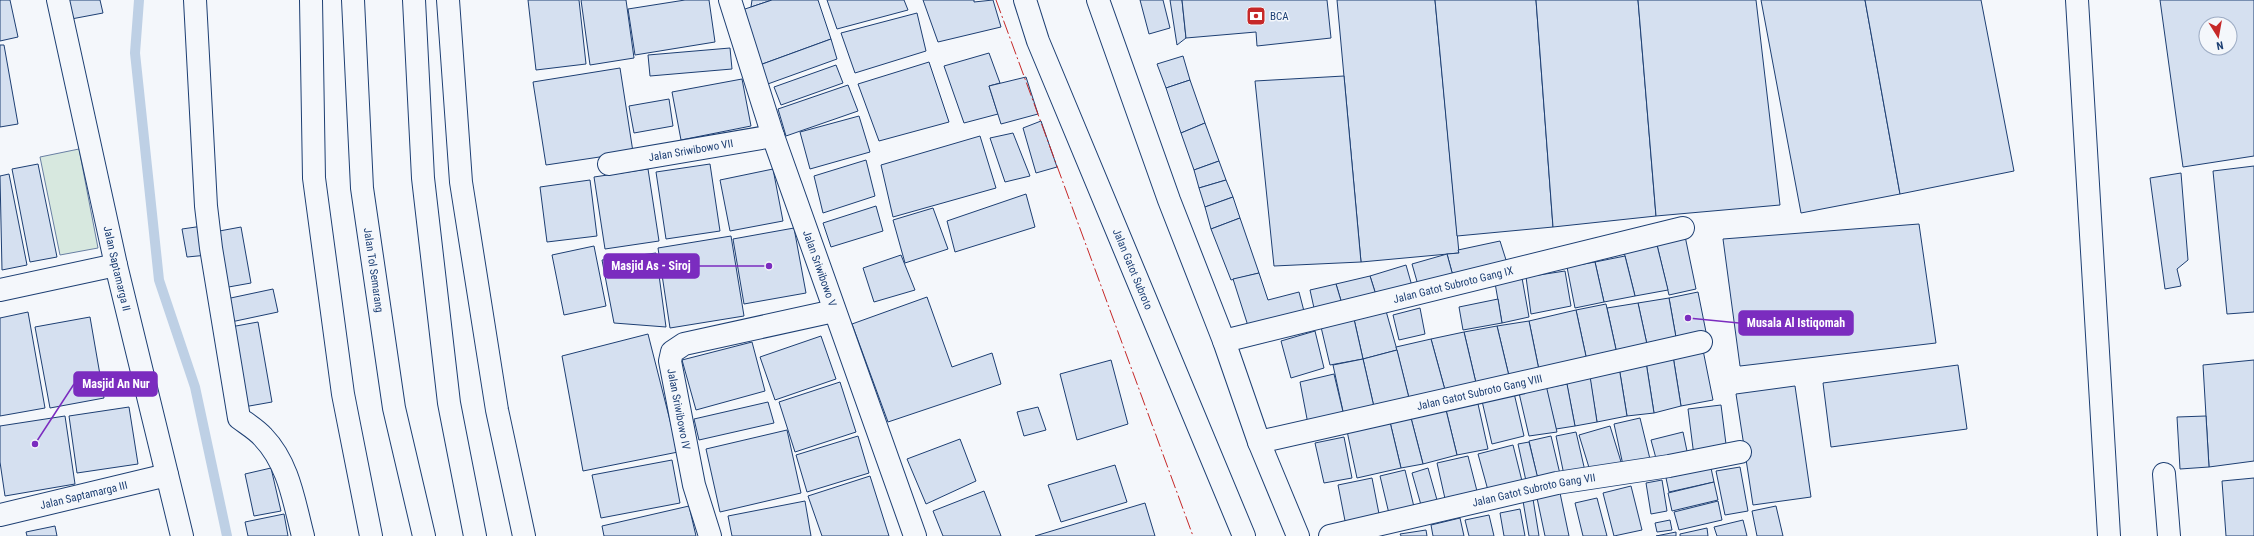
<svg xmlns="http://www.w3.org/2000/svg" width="2254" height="536" font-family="'Roboto Condensed',sans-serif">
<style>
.pitch{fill:#d7e8df;stroke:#687fa3}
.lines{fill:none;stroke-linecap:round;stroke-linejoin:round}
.stream{stroke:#bed0e5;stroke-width:10}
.building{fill:#d5e0f0;stroke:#1d3f73;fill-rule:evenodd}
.minor-casing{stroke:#1d3f73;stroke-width:24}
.highway-casing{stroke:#1d3f73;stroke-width:24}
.minor{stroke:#f4f7fb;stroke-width:22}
.highway{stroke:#f4f7fb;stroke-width:22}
.power{stroke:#c62828;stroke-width:1;stroke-dasharray:14 3 2 3;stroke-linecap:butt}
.labels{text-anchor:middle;stroke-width:3;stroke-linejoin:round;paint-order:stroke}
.poi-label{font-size:11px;fill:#1d3f73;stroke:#f4f7fb;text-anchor:start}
.street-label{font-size:11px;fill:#1d3f73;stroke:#f4f7fb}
.leader{fill:none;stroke:#7b2cbf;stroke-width:1.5}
.callout-dot{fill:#7b2cbf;stroke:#f4f7fb;stroke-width:1.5}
.callout{fill:#7b2cbf;stroke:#7b2cbf;stroke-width:1.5}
.callout-label{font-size:12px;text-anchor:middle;font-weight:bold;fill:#fff}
</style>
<rect width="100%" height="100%" fill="#f4f7fb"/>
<path class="pitch" d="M79 149 98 248 60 255 40 157Z"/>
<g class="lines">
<path class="stream" d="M139 0 135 53 159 280 195 387 227 536"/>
</g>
<g class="building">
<path d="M0 0H10L18 37 0 41Z"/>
<path d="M62 0H100L103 13 66 20Z"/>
<path d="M528 0H579L586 64 536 70Z"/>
<path d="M581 0H626L634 58 590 65Z"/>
<path d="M685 0H709L715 42 635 55 628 9Z"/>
<path d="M752 0H772L751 7Z"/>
<path d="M772 0H818L831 39 757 66 739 11Z"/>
<path d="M827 0H904L908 10 837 29Z"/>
<path d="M923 0H974V2L993 0 1001 27 938 42Z"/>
<path d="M1140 0H1163L1170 28 1149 34Z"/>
<path d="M1170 0H1182L1186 38 1177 45Z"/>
<path d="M1182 0H1327L1331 38 1257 46 1256 32 1186 38Z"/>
<path d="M1337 0H1435L1459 253 1361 262Z"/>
<path d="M1435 0H1536L1553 227 1457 236Z"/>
<path d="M1536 0H1638L1656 216 1553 227Z"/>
<path d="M1638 0H1756L1780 205 1656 216Z"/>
<path d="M1761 0H1865L1900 194 1801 213Z"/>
<path d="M1865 0H1981L2014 171 1900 194Z"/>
<path d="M2160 0H2254V156L2183 167ZM2206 24H2230V48H2206Z"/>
<path d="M917 13 926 51 855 73 841 33Z"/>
<path d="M831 39 837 59 765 85 757 66Z"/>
<path d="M0 45H4L18 124 0 127Z"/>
<path d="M730 48 732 69 650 76 648 55Z"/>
<path d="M989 53 1000 83 989 86 998 114 964 123 944 66Z"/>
<path d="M1183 56 1190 80 1166 88 1157 64Z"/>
<path d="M929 62 949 122 879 141 858 84Z"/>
<path d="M836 65 843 83 781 105 774 87Z"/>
<path d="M620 68 633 152 546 165 533 82Z"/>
<path d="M1344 76 1361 262 1274 266 1255 81Z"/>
<path d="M1026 77 1038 114 1001 124 989 86Z"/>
<path d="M742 79 751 126 681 140 672 92Z"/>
<path d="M1190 80 1205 123 1181 133 1166 88Z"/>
<path d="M848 85 858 111 786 136 778 109Z"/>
<path d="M669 99 673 126 634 133 629 106Z"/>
<path d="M859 116 870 152 810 169 800 132Z"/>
<path d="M1041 121 1057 167 1036 173 1023 128Z"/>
<path d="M1205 123 1219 161 1194 170 1181 133Z"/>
<path d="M1013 133 1030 176 1005 182 990 138Z"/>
<path d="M980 136 996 188 893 217 881 165Z"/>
<path d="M866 160 875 196 823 213 814 176Z"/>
<path d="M1219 161 1226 180 1199 188 1194 170Z"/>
<path d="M38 164 57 257 30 262 12 169Z"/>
<path d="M710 164 720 231 666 239 656 172Z"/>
<path d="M2254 166V312L2227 314 2213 171Z"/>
<path d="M648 169 659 241 605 249 594 177Z"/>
<path d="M773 169 783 221 730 231 720 180Z"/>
<path d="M2181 173 2188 260 2177 269 2181 286 2165 289 2150 178Z"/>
<path d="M9 174 27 265 2 270 0 176Z"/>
<path d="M590 180 597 236 547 242 540 187Z"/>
<path d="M1226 180 1233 197 1205 207 1199 188Z"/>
<path d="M1026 194 1035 227 955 252 947 221Z"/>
<path d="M1233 197 1240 218 1211 229 1205 207Z"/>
<path d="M876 206 883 231 831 247 823 223Z"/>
<path d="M933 208 948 249 905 263 893 220Z"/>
<path d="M1240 218 1259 273 1231 280 1211 229Z"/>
<path d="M1919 224 1936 343 1740 366 1723 239Z"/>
<path d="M203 226 208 255 187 257 182 229Z"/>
<path d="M241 227 251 283 223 288 214 232Z"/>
<path d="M794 228 806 293 744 304 733 239Z"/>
<path d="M731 236 744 316 670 328 658 248Z"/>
<path d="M1685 236 1696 289 1669 295 1657 245Z"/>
<path d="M1500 241 1507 263 1453 276 1447 254 1459 253 1458 250Z"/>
<path d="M1657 245 1668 290 1635 296 1624 252Z"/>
<path d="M594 246 606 306 564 315 552 255Z"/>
<path d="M656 253 666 327 614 323 602 260Z"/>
<path d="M1447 254 1453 276 1418 285 1412 264Z"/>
<path d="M901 255 915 290 874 302 863 268Z"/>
<path d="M1625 256 1635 296 1604 302 1595 262Z"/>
<path d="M1595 262 1604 302 1575 308 1567 267Z"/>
<path d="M1406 265 1412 286 1376 295 1370 276Z"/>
<path d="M1565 271 1571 306 1531 314 1526 277Z"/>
<path d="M1259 273 1268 300 1299 292 1305 315 1249 329 1233 279Z"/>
<path d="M1370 276 1376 295 1342 304 1336 284Z"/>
<path d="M1522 278 1529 317 1502 323 1495 283Z"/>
<path d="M1336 284 1342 304 1314 308 1310 290Z"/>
<path d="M273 289 278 312 231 322 226 299Z"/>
<path d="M1698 292 1707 337 1677 343 1669 298Z"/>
<path d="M927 297 952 367 992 353 1001 384 888 422 852 324Z"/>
<path d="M1669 298 1677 343 1648 349 1638 303Z"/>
<path d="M1498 299 1502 323 1463 330 1459 307Z"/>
<path d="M1638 303 1648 349 1617 354 1607 308Z"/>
<path d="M1606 304 1617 354 1587 361 1576 310Z"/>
<path d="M1420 308 1425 334 1399 340 1393 315Z"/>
<path d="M1576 310 1587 361 1539 370 1529 321Z"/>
<path d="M1386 311 1397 350 1363 359 1354 319Z"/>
<path d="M28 312 45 408 0 416V318Z"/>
<path d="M90 317 104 398 50 408 35 327Z"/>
<path d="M1354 319 1363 359 1330 365 1321 327Z"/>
<path d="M1529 321 1539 370 1509 376 1497 326Z"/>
<path d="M258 322 272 402 238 408 225 328Z"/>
<path d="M1497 326 1509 376 1476 383 1464 332Z"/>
<path d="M1315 331 1324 368 1291 378 1281 341Z"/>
<path d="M1464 332 1476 383 1445 390 1431 339Z"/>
<path d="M648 334 678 452 583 471 562 356Z"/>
<path d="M821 336 836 379 775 400 760 357Z"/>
<path d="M1431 339 1445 390 1409 398 1396 347Z"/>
<path d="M752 342 765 391 696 410 682 360Z"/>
<path d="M1397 350 1409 398 1374 407 1363 359Z"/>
<path d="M1703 350 1713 400 1681 406 1673 356Z"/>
<path d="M1673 356 1681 406 1654 413 1646 362Z"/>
<path d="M1363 359 1374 407 1344 416 1333 365Z"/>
<path d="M1111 360 1128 424 1077 440 1060 374Z"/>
<path d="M2254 360V461L2209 467 2203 365Z"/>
<path d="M1646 362 1654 413 1627 416 1619 367Z"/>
<path d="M1958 365 1967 429 1831 447 1823 383Z"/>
<path d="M1619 367 1627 416 1597 422 1589 373Z"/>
<path d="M1334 374 1344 416 1308 424 1300 382Z"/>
<path d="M1590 376 1597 422 1575 426 1566 380Z"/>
<path d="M840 382 856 432 795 452 779 402Z"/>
<path d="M1567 384 1575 426 1556 429 1546 388Z"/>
<path d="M1546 385 1557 432 1529 436 1519 393Z"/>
<path d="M1795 386 1811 497 1753 505 1736 394Z"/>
<path d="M1514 393 1524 436 1492 444 1482 401Z"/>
<path d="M768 402 774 423 699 440 694 419Z"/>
<path d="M1478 404 1488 449 1457 455 1446 410Z"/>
<path d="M1721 405 1727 452 1694 456 1688 409Z"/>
<path d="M129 407 138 464 77 473 69 416Z"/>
<path d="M1038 407 1046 430 1024 436 1017 412Z"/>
<path d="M1446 410 1457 455 1423 464 1411 418Z"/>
<path d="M65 416 75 484 5 496 0 462V426Z"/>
<path d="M2206 416 2209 467 2180 469 2177 417Z"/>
<path d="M1411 418 1423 464 1401 468 1390 422Z"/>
<path d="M1640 418 1650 459 1623 465 1614 424Z"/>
<path d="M1390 422 1401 468 1357 478 1347 431Z"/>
<path d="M1610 426 1622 465 1591 474 1579 435Z"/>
<path d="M787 430 801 493 720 512 706 449Z"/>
<path d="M1576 432 1585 471 1564 475 1556 436Z"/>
<path d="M1683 432 1688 456 1657 462 1651 440Z"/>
<path d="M858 436 869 473 807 492 796 455Z"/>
<path d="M1551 436 1560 474 1538 480 1529 441Z"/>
<path d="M1344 437 1352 478 1324 483 1315 443Z"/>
<path d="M960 439 976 481 926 504 907 459Z"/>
<path d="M1529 442 1538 479 1526 481 1518 444Z"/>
<path d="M1513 445 1523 485 1489 494 1478 454Z"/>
<path d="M1468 456 1478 495 1446 503 1437 463Z"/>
<path d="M672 460 680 503 601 518 592 475Z"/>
<path d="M1115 465 1127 502 1061 522 1048 485Z"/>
<path d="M1740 467 1748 511 1725 515 1716 471Z"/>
<path d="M271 468 281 511 254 516 245 474Z"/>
<path d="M1428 468 1439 507 1423 512 1412 473Z"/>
<path d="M1711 468 1714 482 1669 492 1666 478Z"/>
<path d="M1405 470 1416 515 1391 522 1380 476Z"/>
<path d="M870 476 889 536H822L808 496Z"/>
<path d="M1372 478 1381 524 1347 531 1338 485Z"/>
<path d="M2254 478V536H2226L2222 481Z"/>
<path d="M1662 480 1667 511 1651 514 1646 483Z"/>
<path d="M1714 482 1718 500 1672 511 1668 493Z"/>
<path d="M1631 486 1642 530 1614 536 1603 493Z"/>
<path d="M984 491 1001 536H943L933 511Z"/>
<path d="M1560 493 1569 536H1545L1537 498Z"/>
<path d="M1597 498 1607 536H1583L1575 503Z"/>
<path d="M1533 499 1539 536H1529L1523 501Z"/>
<path d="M805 501 811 536H732L728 516Z"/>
<path d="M1718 501 1722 520 1679 530 1674 512Z"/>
<path d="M1145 503 1155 536H1035Z"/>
<path d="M689 506 696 536H604L602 526Z"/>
<path d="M1776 506 1783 536H1757L1752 511Z"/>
<path d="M1520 509 1525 536H1504L1500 513Z"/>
<path d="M284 514 288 536H248L245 522Z"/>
<path d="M1489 515 1494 536H1469L1465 520Z"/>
<path d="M1460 518 1464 536H1433L1431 525Z"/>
<path d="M1670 520 1672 530 1657 532 1655 523Z"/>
<path d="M1743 520 1747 536H1717L1714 527Z"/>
<path d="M55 526 57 536H27L26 532Z"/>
<path d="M1707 528 1708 536H1680V534Z"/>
<path d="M1426 530 1427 536H1401L1400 534Z"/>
<path d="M1676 532V536H1656Z"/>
</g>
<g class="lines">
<defs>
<g id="minor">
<path id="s1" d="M58 0 116 265 182 536"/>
<path d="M195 0 206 206 211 248 239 418C247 424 257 430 263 437 289 464 294 502 303 536"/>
<path id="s2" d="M730 0 773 136 915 536"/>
<path id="s3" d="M1025 0 1038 41 1244 536"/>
<path d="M1098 0 1169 200 1224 341 1259 442 1298 536"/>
<path d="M2077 0 2109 536"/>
<path id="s4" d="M609 164 773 136"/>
<path d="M0 290 116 265"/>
<path id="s5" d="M1224 341 1683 228"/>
<path id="s6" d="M1259 442 1701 342"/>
<path d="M2164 474 2169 536"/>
<path id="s7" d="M0 515 167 475"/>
<path d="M710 536 694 485 670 361 672 352 684 344 834 311"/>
<path id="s8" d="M1330 536 1557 483 1669 466 1740 452"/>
</g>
<g id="highway">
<path d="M311 0 314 178 343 394 371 536"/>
<path id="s9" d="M353 0 362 188 394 408 424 536"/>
<path d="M414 0 423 178 449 403 475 536"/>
<path d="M448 0 461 182 497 410 524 536"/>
</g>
</defs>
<use href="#minor" class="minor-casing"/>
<use href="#highway" class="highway-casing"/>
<use href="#minor" class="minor"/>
<use href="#highway" class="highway"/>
<path class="power" d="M996 0 1193 536"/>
</g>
<defs>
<symbol id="bank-square" viewBox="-11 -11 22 22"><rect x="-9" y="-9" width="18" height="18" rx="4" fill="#c62828" stroke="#f4f7fb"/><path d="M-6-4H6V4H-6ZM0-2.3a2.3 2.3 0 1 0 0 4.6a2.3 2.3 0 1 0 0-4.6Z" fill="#fff"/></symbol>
</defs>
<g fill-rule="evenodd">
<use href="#bank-square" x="1245" y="5" width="22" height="22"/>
</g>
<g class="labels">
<g class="poi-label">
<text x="1270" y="20">BCA</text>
</g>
<g class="street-label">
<text dy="4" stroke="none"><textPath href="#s4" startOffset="83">Jalan Sriwibowo VII</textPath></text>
<text dy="4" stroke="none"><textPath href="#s1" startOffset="275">Jalan Saptamarga II</textPath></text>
<text dy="4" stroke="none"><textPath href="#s2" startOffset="283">Jalan Sriwibowo V</textPath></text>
<text dy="4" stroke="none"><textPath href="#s3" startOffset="290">Jalan Gatot Subroto</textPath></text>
<text dy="4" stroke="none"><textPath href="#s9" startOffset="271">Jalan Tol Semarang</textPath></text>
<text dy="4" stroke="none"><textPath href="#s5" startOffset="236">Jalan Gatot Subroto Gang IX</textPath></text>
<text dy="4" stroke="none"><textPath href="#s6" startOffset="226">Jalan Gatot Subroto Gang VIII</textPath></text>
<text transform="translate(679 409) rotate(79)" y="4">Jalan Sriwibowo IV</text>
<text dy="4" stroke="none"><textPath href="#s8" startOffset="209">Jalan Gatot Subroto Gang VII</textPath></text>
<text dy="4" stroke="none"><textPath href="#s7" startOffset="86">Jalan Saptamarga III</textPath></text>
</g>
</g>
<path class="leader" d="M769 266L699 266M1688 318L1739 323M35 444L74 384"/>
<g class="callout-dot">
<circle cx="769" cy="266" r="4"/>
<circle cx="1688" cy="318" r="4"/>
<circle cx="35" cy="444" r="4"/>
</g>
<g class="callout">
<rect x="604" y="254" width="95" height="24" rx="4"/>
<rect x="1739" y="311" width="114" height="24" rx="4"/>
<rect x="74" y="372" width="83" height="24" rx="4"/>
</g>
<g class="callout-label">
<text x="651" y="270">Masjid As - Siroj</text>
<text x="1796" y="327">Musala Al Istiqomah</text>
<text x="116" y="388">Masjid An Nur</text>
</g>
<g transform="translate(2218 36) rotate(169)"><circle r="19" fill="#f4f7fb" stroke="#9eadc5"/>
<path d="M0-3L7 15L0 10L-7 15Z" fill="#c62828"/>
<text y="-6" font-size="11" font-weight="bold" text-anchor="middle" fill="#1d3f73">N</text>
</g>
</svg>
